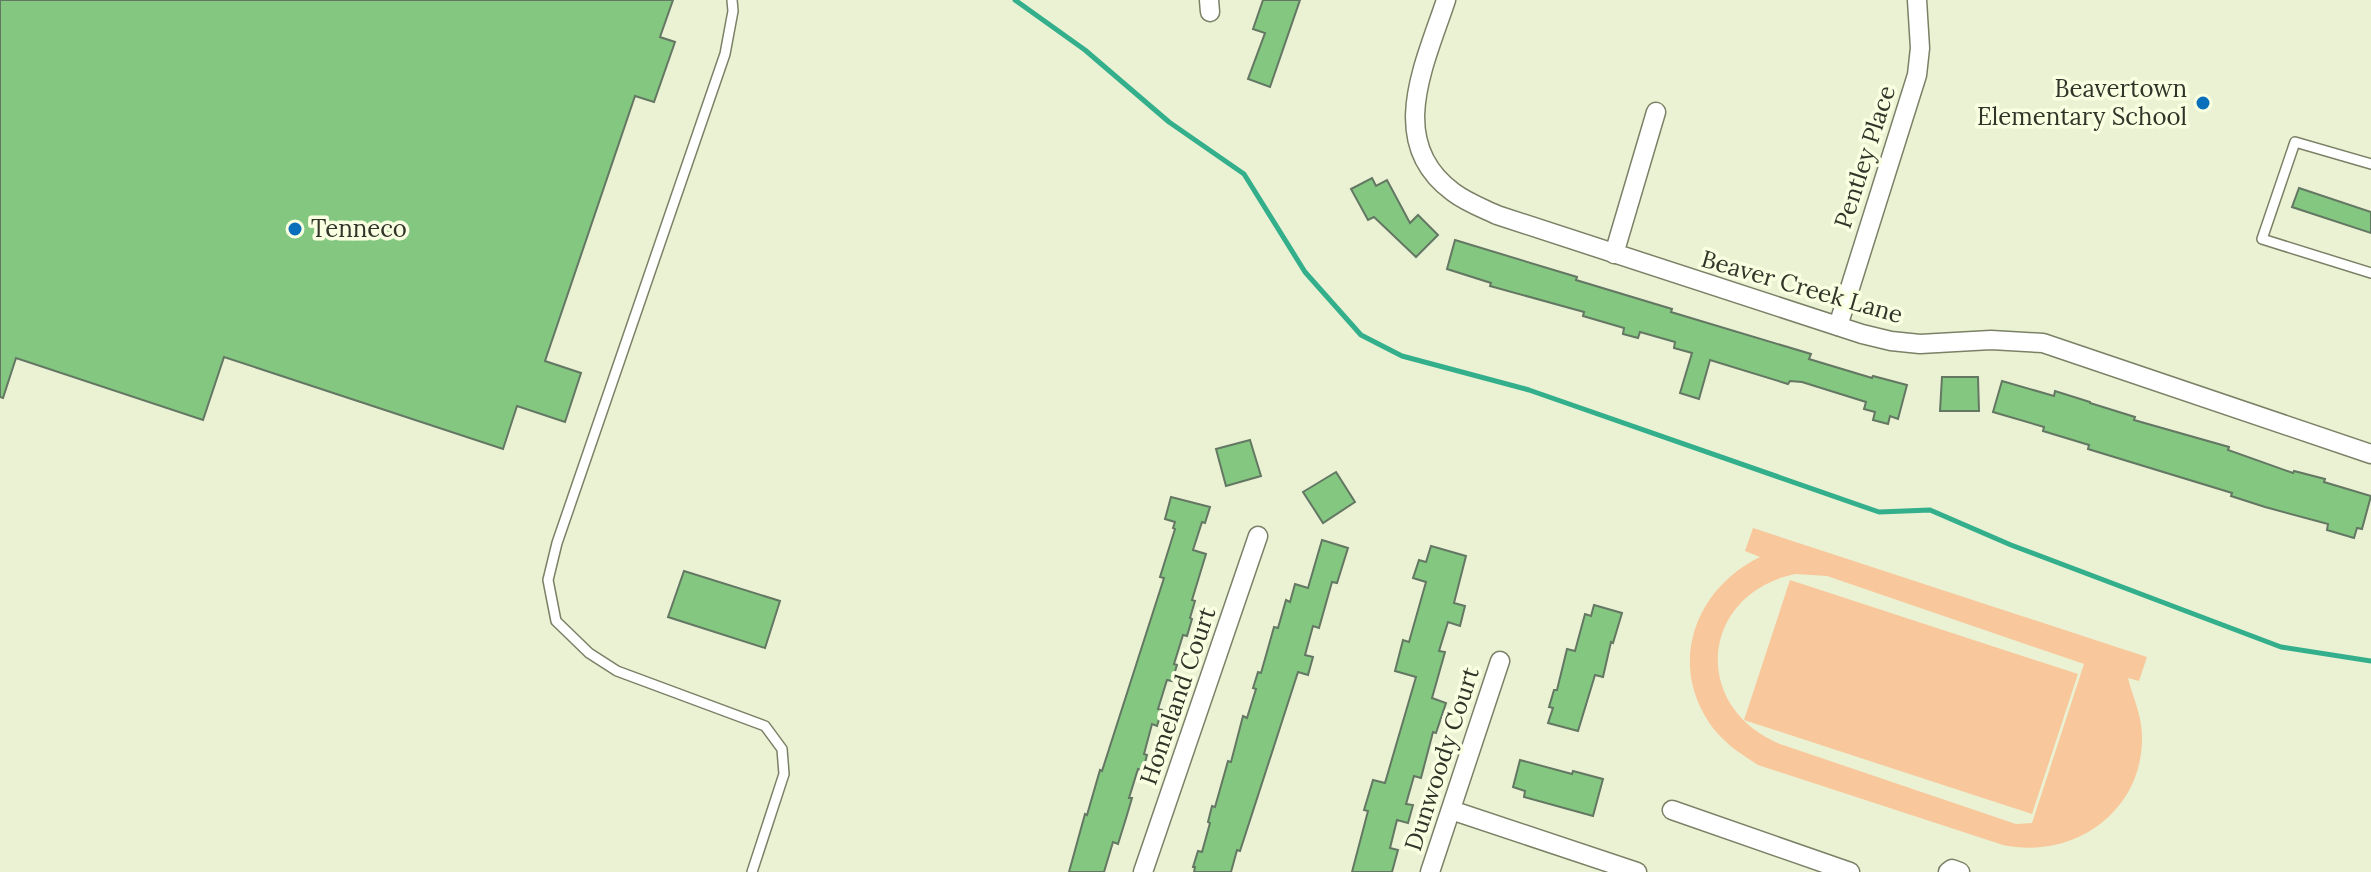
<svg xmlns="http://www.w3.org/2000/svg" width="2371" height="872" font-family="Lora,serif">
<style>
.green{fill:#f8c89c;fill-rule:evenodd}
.lines{fill:none;stroke-linecap:round;stroke-linejoin:round}
.stream{stroke:#34af8c;stroke-width:5}
.building{fill:#84c781;stroke:#637762;stroke-width:2}
.service-casing{stroke:#7b8166;stroke-width:12}
.minor-casing{stroke:#7b8166;stroke-width:21}
.service{stroke:#fff;stroke-width:9}
.minor{stroke:#fff;stroke-width:18}
.poi-dot{fill:#0a6fbb;stroke:#f9ffe1;stroke-width:3}
.labels{text-anchor:middle;stroke-width:7;stroke-linejoin:round;paint-order:stroke}
.poi-label{font-size:24px;fill:#323429;stroke:#f9ffe1;text-anchor:end}
.street-label{font-size:24px;fill:#323429;stroke:#f9ffe1}
</style>
<rect width="100%" height="100%" fill="#ebf2d4"/>
<g class="green">
<path d="M1753 528 2147 657 2139 681 2128 678C2133 698 2142 715 2142 737 2143 812 2073 860 2003 845L1758 765C1739 753 1721 741 1708 721 1668 659 1698 587 1760 557L1745 551ZM1795 574 1827 576 2084 664 2032 823 2016 824 1780 744C1690 707 1700 594 1795 574Z"/>
<path d="M1790 580 2078 674 2032 814 1744 720Z"/>
</g>
<g class="lines">
<path class="stream" d="M1015 0 1085 50 1169 122 1244 174 1305 272 1361 335 1402 356 1529 390 1879 512 1930 510 2011 545 2281 647 2371 661"/>
</g>
<g class="building">
<path d="M0 0H673L660 37 675 42 654 102 635 96 545 361 581 373 565 422 517 406 503 449 224 357 203 420 16 358 3 398 0 397Z"/>
<path d="M1263 0H1300L1270 87 1248 79 1265 33 1253 29Z"/>
<path d="M1372 178 1376 186 1387 180 1410 223 1418 215 1438 235 1416 257 1374 217 1368 220 1351 189Z"/>
<path d="M2299 188 2371 212V233L2292 207Z"/>
<path d="M1455 240 1577 277 1576 280 1672 309 1671 312 1811 354 1809 359 1872 378 1873 376 1907 385 1898 419 1890 416 1888 424 1873 420 1875 412 1864 409 1866 402 1802 382 1790 381 1788 384 1710 360 1699 399 1680 393 1692 353 1674 348 1675 342 1640 332 1638 338 1623 334 1624 328 1583 316 1584 312 1490 286 1491 283 1447 269Z"/>
<path d="M1942 377H1978L1979 411H1940Z"/>
<path d="M2002 381 2054 396 2055 391 2090 402V403L2135 417 2134 420 2229 447 2228 450 2293 473 2294 471 2325 479 2324 482 2371 496 2362 529 2357 528 2354 538 2327 530 2328 524 2265 507 2231 496 2232 493 2088 449 2089 445 2043 431 2044 427 1993 412Z"/>
<path d="M1250 440 1261 476 1226 486 1216 449Z"/>
<path d="M1336 472 1355 502 1323 523 1303 492Z"/>
<path d="M1171 497 1210 507 1205 523 1202 522 1193 550 1206 554 1192 600 1195 601 1190 618 1192 619 1187 636 1183 635 1174 664 1177 665 1172 681 1167 680 1158 709 1162 710 1157 726 1152 724 1144 754 1147 755 1143 770 1138 769 1129 798H1132L1127 815 1118 844 1113 842 1104 872H1069L1085 814 1087 815 1100 770 1102 771 1164 578 1160 577 1175 529 1173 528 1175 522 1165 519Z"/>
<path d="M1322 540 1348 548 1337 583 1332 582 1319 628 1313 626 1305 655 1313 657 1308 675 1298 672 1240 851 1237 850 1231 872H1194L1195 867H1193L1198 851 1202 852 1210 823 1208 822 1212 806 1215 807 1228 761 1231 762 1243 716 1247 718 1256 689 1253 688 1258 672 1261 673 1274 627 1278 628 1286 600 1290 602 1295 584 1308 588Z"/>
<path d="M1431 546 1466 556 1454 603 1465 606 1460 626 1448 622 1439 651 1445 652 1432 698 1446 703 1436 733 1433 732 1421 778 1414 776 1406 804 1413 805 1408 823 1397 820 1390 848 1398 850 1392 872H1352L1368 811 1364 810 1373 780 1385 783 1416 677 1395 671 1403 640 1409 642 1426 582 1413 578 1419 560 1426 562Z"/>
<path d="M684 571 780 601 765 648 668 617Z"/>
<path d="M1594 605 1622 613 1613 643 1611 642 1603 677 1595 675 1578 731 1548 723 1553 708 1549 707 1554 690H1557L1567 649 1575 651 1585 614 1591 616Z"/>
<path d="M1520 760 1572 774 1573 771 1603 779 1593 816 1524 797 1525 791 1513 787Z"/>
</g>
<g class="lines">
<defs>
<g id="service">
<path d="M732 0 733 11 725 54 557 543 548 580 556 621 589 653 617 671 765 726 782 749 784 774 752 872"/>
<path d="M2371 164 2295 142 2262 239 2371 273"/>
</g>
<g id="minor">
<path d="M1209 0 1210 12"/>
<path d="M1446 0C1425 64 1385 142 1453 192 1466 202 1482 208 1497 215L1862 334 1891 341 1920 344 1991 340 2043 343 2371 454"/>
<path d="M1614 254 1656 112"/>
<path d="M1838 326 1917 75 1920 48 1917 0"/>
<path d="M1451 810 1637 872"/>
<path d="M1672 810 1850 872"/>
<path d="M1143 872 1258 536"/>
<path d="M1430 872 1500 661"/>
<path d="M1948 872 1952 869 1960 872"/>
</g>
</defs>
<use href="#service" class="service-casing"/>
<use href="#minor" class="minor-casing"/>
<use href="#service" class="service"/>
<use href="#minor" class="minor"/>
</g>
<g class="poi-dot">
<circle cx="2203" cy="103" r="8"/>
<circle cx="295" cy="229" r="8"/>
</g>
<g class="labels">
<g class="poi-label">
<text x="2187" y="97">Beavertown<tspan x="2187" dy="28">Elementary School</tspan></text>
<text x="311" y="237" text-anchor="start">Tenneco</text>
</g>
<g class="street-label">
<text transform="translate(1865 157) rotate(-72)" y="8">Pentley Place</text>
<text transform="translate(1802 287) rotate(16)" y="8">Beaver Creek Lane</text>
<text transform="translate(1178 696) rotate(-71)" y="8">Homeland Court</text>
<text transform="translate(1442 759) rotate(-72)" y="8">Dunwoody Court</text>
</g>
</g>
</svg>
